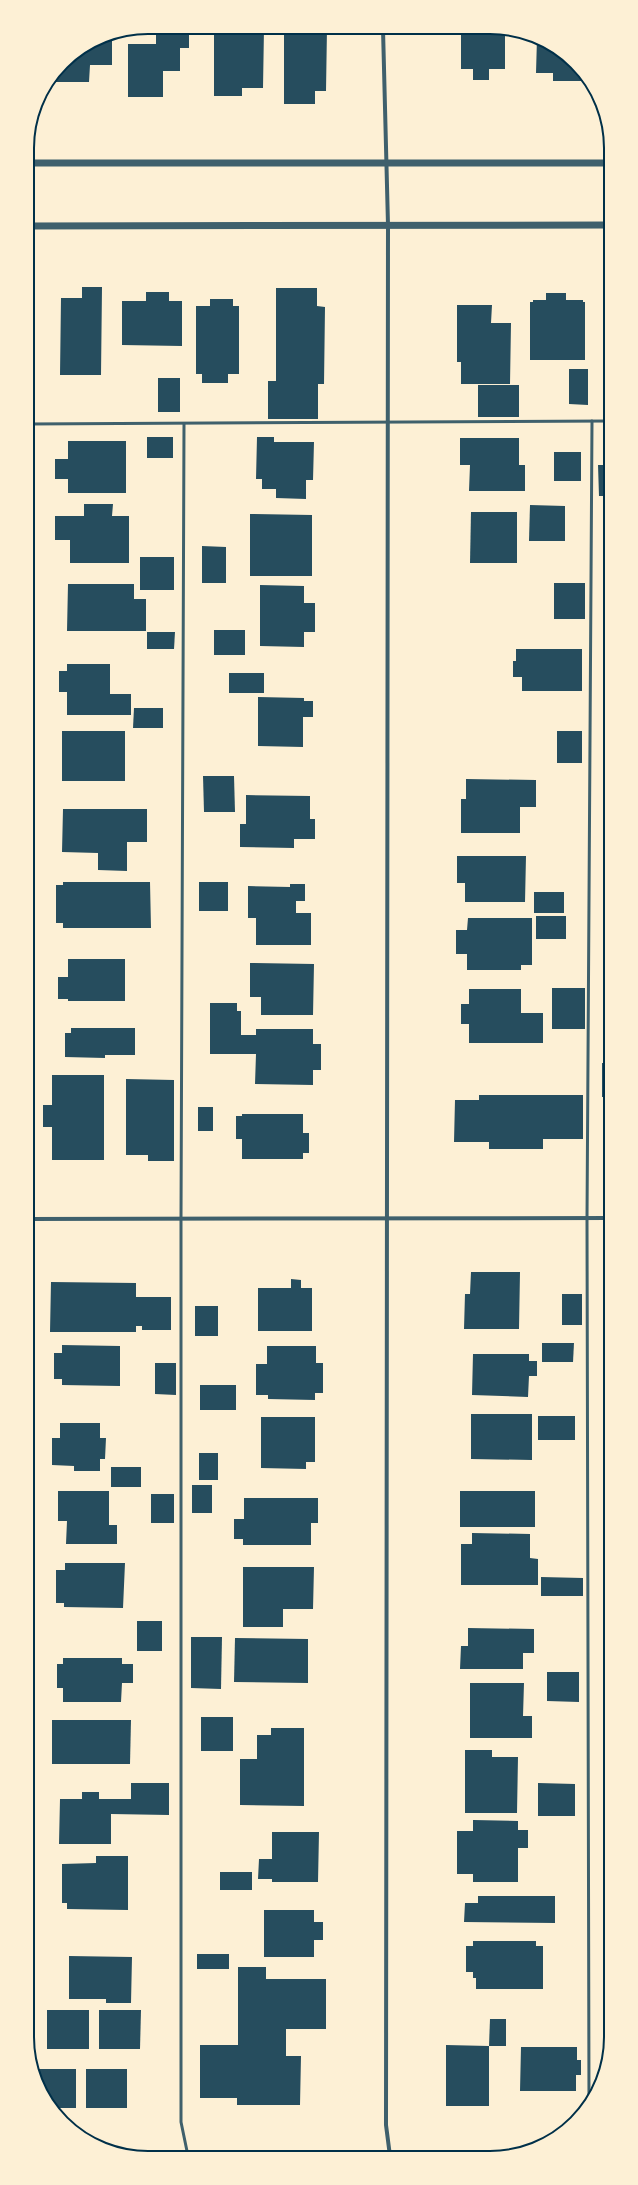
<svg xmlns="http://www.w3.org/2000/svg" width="638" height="2185" font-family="'Fira Sans Condensed',sans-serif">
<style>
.building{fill:#264d5e}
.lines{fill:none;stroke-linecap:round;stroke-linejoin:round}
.service{stroke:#3f606c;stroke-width:3}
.minor{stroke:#3f606c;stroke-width:4}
.tertiary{stroke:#3f606c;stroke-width:7}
.rim{fill:none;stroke:#003049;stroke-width:2}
</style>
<rect width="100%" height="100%" fill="#fdf0d5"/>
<g class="building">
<path d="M156 28H180V31H189V48H180V71H163V97H128V44H156Z"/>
<path d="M241 28H264L263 88H242V96H214V32H241Z"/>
<path d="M284 28H327L326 91H315V104H284Z"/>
<path d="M461 29H505V69H489V80H473V69H461Z"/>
<path d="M101 37H112V65H90L89 82H49L63 62Z"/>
<path d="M537 38 550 43 576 63 584 74V81H553V73H536Z"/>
<path d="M82 287H102L101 375H60L61 298H82Z"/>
<path d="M276 288H317V306L325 307 324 384H318V419H268V381H276Z"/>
<path d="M146 292H169V301H182V346L122 345V301H146Z"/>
<path d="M546 293H566V300H583V302H585V360H530V302H533V300H546Z"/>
<path d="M210 299H233V306H239V374H228V383H202V374H196V306H210Z"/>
<path d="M457 305H492L491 323H511L510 384H461V362H457Z"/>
<path d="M569 369H588V405L569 404Z"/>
<rect x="158" y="378" width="22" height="34"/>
<rect x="478" y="385" width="41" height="32"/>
<rect x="147" y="437" width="26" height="21"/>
<path d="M257 437H274V442H314L313 480H306V499L276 498V489H262V479H256Z"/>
<path d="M460 438H519V465H525V491H469L470 465H460Z"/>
<path d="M68 441H126V493H68V479H55V459H68Z"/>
<rect x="554" y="452" width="27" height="29"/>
<path d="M598 465H609V496H599Z"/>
<path d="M84 504H113L112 516H129V563H70V540H55V516H84Z"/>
<path d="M530 505 565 506V541H529Z"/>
<rect x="605" y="511" width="4" height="32"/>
<path d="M471 512H517V563H470Z"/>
<path d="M250 514 312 515V576H250Z"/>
<path d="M202 546 226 547V583H202Z"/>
<rect x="140" y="557" width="34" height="33"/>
<rect x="554" y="583" width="31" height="36"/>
<path d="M68 584H134V599H146V631H67Z"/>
<path d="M260 585 304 586V603H315V632H304V647L260 646Z"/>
<rect x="214" y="630" width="31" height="25"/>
<path d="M147 632H175L174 649H147Z"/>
<path d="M516 649H582V691H522V677H513V661H516Z"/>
<path d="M67 664H110V694H131V715H67V692H59V671H67Z"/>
<rect x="229" y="673" width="35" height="20"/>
<path d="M258 697 304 698V701H313V717H303V747L258 746Z"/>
<path d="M134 708H163V728H133Z"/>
<rect x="62" y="731" width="63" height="50"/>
<rect x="557" y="731" width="25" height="32"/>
<path d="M203 776H234L235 812H204Z"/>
<path d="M466 779 536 780V807H520V833H461V799H466Z"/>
<path d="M246 795 310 796V819H315V839H294V848L240 847V824H246Z"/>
<path d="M63 809H147V842H127V871L98 870V853L62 852Z"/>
<path d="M457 856H526L525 902H465V883H457Z"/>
<path d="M63 882H150L151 928H63V923H56V885H63Z"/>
<rect x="199" y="882" width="29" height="29"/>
<path d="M290 884H305V901H296V913H311V945H256V918H248V886L290 887Z"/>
<rect x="534" y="892" width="30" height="21"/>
<rect x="536" y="916" width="30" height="23"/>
<path d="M468 918H532V965H521V970H467V954H456V930H467Z"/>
<path d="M68 959H125V1001H68V999H58V977H68Z"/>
<path d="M250 963 314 964 313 1015H261V997H250Z"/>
<rect x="552" y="988" width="33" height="41"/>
<path d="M469 989H521V1013H543V1043H469V1024H461V1004H469Z"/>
<path d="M210 1003H237V1011H241V1035H256V1029H313V1044H321V1070H313V1085L255 1084 256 1054H210Z"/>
<path d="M71 1028H135V1055H105V1058L65 1057V1033H71Z"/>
<rect x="602" y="1063" width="8" height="34"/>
<path d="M52 1075H104V1160H52V1127H43V1105H52Z"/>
<path d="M126 1079 174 1080V1161H148V1155H126Z"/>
<path d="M479 1095H583V1139H543V1149H489V1142H454L455 1100H479Z"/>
<rect x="198" y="1107" width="15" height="24"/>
<path d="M242 1114H303V1133H309V1153H303V1159H242V1139H236V1116H242Z"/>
<path d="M471 1272H520L519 1329H464L465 1294H470Z"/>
<path d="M291 1279 301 1280V1288H312V1331H258V1288H291Z"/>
<path d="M51 1282 136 1283V1297H171V1330H142V1326H136V1332H50Z"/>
<rect x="562" y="1294" width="20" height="31"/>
<rect x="195" y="1306" width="23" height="30"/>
<rect x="607" y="1341" width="3" height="25"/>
<path d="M542 1343H574L573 1362H542Z"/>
<path d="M62 1345 120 1346V1386L62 1385V1379H54V1353H62Z"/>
<path d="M267 1346H316V1363H323V1393H315V1400L268 1399V1395H256V1364H267Z"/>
<path d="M473 1354H529V1361H537V1376H529L528 1397 472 1395Z"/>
<path d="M155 1363H176V1395L155 1394Z"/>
<rect x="200" y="1385" width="36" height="25"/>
<path d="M471 1414H532V1460L471 1459Z"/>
<rect x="538" y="1416" width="37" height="24"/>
<path d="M261 1417H315V1462H306V1469L261 1468Z"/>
<path d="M60 1423H100V1438H106L105 1459H100V1471H74V1466L52 1465V1438H60Z"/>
<rect x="199" y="1453" width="19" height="27"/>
<rect x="111" y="1467" width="30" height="20"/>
<rect x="192" y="1485" width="20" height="28"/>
<path d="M58 1491H109V1525H117V1544H66L67 1521H58Z"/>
<rect x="460" y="1491" width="75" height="36"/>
<rect x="151" y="1494" width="23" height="29"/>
<path d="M244 1498H318V1523H311V1545H243V1539H234V1519H244Z"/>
<rect x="605" y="1499" width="5" height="32"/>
<path d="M472 1533 530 1534V1558L538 1559V1585H461V1544H472Z"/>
<path d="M65 1563H125L123 1608 64 1607V1603H56V1570H65Z"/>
<path d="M243 1567H314L313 1609H283V1627H243Z"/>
<path d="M541 1577 583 1578V1596H541Z"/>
<rect x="137" y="1621" width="25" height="30"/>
<path d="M468 1628 534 1629V1653H523V1669H460L461 1646H468Z"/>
<path d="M191 1637H222L221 1689 191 1688Z"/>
<path d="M235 1638 308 1639V1683L234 1682Z"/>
<path d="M63 1658H122V1664H133V1683H122L121 1702H63V1688H57V1664H63Z"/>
<path d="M547 1672H579V1702L547 1701Z"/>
<path d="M470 1683H524L523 1716H532V1738H470Z"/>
<rect x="201" y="1717" width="32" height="34"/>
<path d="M52 1720H131L130 1764H52Z"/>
<path d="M271 1728H304V1806L240 1805V1759H257V1735H271Z"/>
<path d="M465 1750H492V1757H518L517 1813H465Z"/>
<path d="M131 1783H169V1815L111 1814V1844H59L60 1799H82V1792H99V1799H131Z"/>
<path d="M538 1783 575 1784V1816H538Z"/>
<path d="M473 1820 518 1821V1830H528V1848H518V1882H473V1874H457V1831H473Z"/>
<path d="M272 1832H319L318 1882H272V1879H258L259 1859H272Z"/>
<path d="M96 1856H128V1910L67 1909V1903H62V1864L96 1863Z"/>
<rect x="220" y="1872" width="32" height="18"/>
<path d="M478 1896H555V1923L464 1922 465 1903H478Z"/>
<path d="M264 1910H314V1922H323V1940H314V1957H264Z"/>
<rect x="607" y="1939" width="4" height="26"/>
<path d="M473 1941H536V1946H543V1989H476V1978H473V1972H466V1946H473Z"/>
<rect x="197" y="1954" width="32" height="15"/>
<path d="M69 1956 132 1957 131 2003H106V1999H69Z"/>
<path d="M238 1967H266V1979H326V2029H286V2056H301L300 2105H237V2098H200V2045H238Z"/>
<rect x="607" y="2007" width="4" height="34"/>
<rect x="47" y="2010" width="42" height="39"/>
<path d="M99 2010H141L140 2049H99Z"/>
<path d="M490 2019H506V2046H489Z"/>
<path d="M446 2045 489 2046V2106H446Z"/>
<path d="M521 2047H577V2060H581V2075H576V2091H520Z"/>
<path d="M34 2069H76V2108H52L40 2091Z"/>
<rect x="86" y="2069" width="41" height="39"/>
</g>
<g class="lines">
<g class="service">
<path d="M28 424 609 421"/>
<path d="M184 424 181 1218V2122L188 2156"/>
<path d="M589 2103 587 1218 592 421"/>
</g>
<g class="minor">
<path d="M383 29 388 225 386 2125 390 2156"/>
<path d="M28 1219 610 1218"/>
</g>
<g class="tertiary">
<path d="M27 163H609"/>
<path d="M27 226 609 225"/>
</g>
</g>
<path d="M0 0H638V2185H0ZM148 34H490A114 114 0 0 1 604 148V2037A114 114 0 0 1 490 2151H148A114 114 0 0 1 34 2037V148A114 114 0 0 1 148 34Z" fill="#fdf0d5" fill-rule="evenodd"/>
<path class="rim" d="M148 34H490A114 114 0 0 1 604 148V2037A114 114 0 0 1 490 2151H148A114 114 0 0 1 34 2037V148A114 114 0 0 1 148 34Z"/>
</svg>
